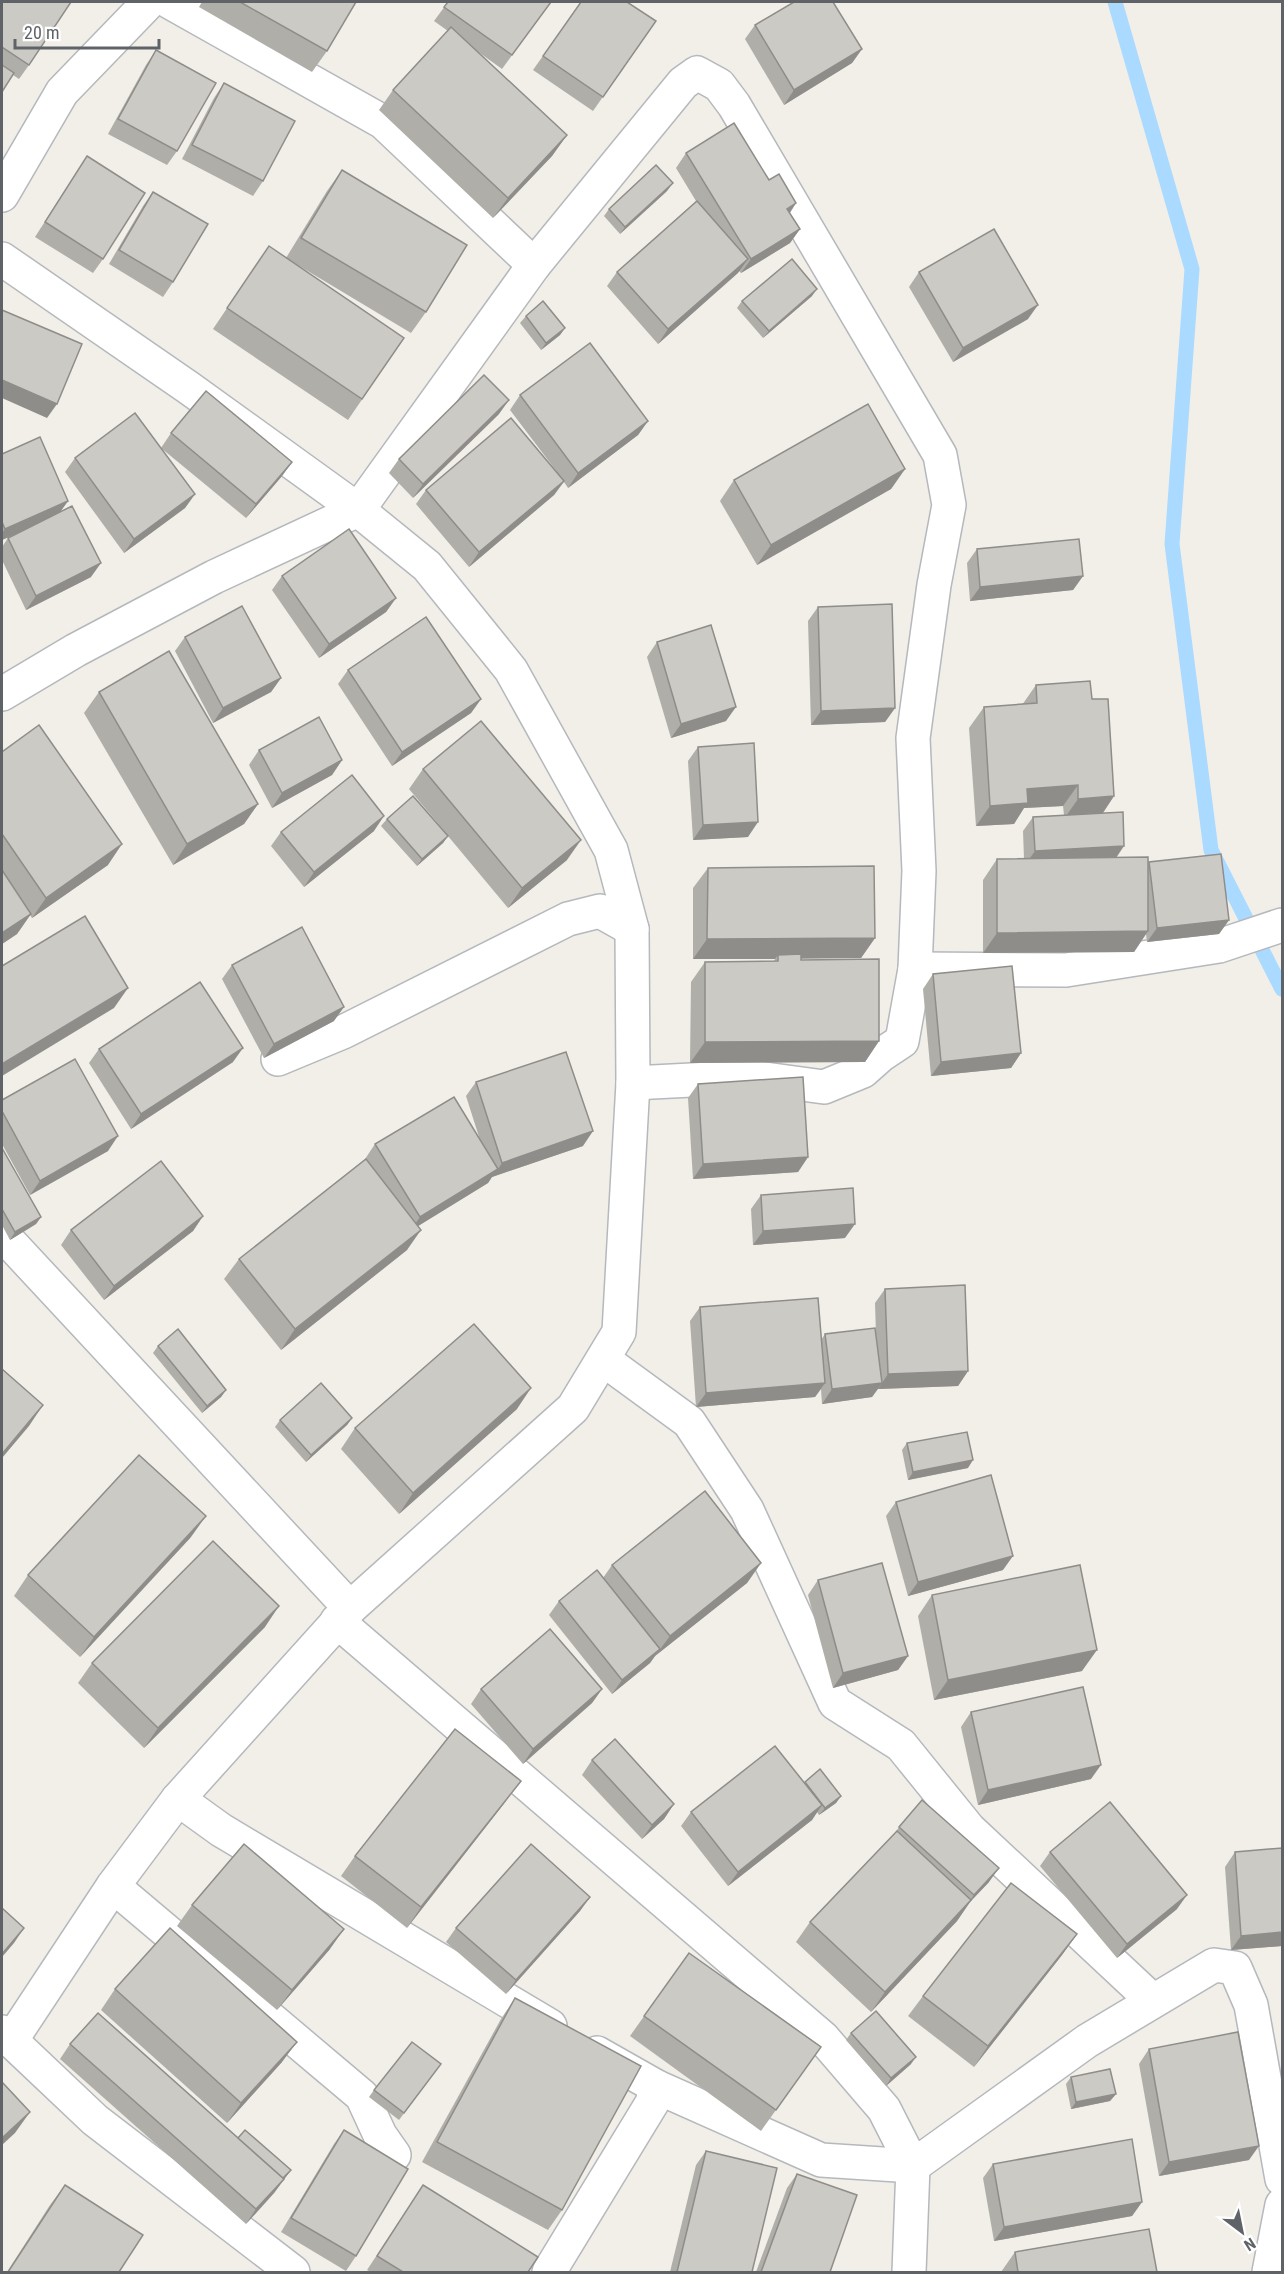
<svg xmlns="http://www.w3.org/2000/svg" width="1284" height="2274" font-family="'Roboto Condensed',sans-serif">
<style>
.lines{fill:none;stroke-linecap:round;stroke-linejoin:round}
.stream{stroke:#aadaff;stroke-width:15}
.minor-casing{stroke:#b5b8bc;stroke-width:36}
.minor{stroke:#fff;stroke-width:33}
.wall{fill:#afaea9}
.shaded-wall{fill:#8f8d8a}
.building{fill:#cccac5;stroke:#8f8d8a;stroke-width:1.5}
</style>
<rect width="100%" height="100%" fill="#f1efe8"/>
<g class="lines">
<path class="stream" d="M1115 2 1192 269 1172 544 1211 850 1282 989"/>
<defs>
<g id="minor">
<path d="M170 2 383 122 534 265"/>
<path d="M2 195 62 92 149 2"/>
<path d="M2 259 189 388 358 510 427 566 511 670 611 850 632 929 633 1083 619 1332 573 1408 350 1608 178 1799 113 1886 12 2039"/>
<path d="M2 694 76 650 214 577 358 510 534 265 683 83 697 73 719 85 734 105 940 455 949 505 934 585 913 738 919 871 915 969 902 1041 881 1055 863 1071 824 1087 750 1077 633 1083"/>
<path d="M915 969 1066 970 1219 946 1282 925"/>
<path d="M278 1059 343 1032 568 919 600 911 632 929"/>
<path d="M2 1234 350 1608"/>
<path d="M604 1360 689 1422 747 1510 835 1703 901 1745 969 1829 1153 2001"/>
<path d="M337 1621 823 2038 884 2109 913 2166 909 2272"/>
<path d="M178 1799 221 1830 550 2026"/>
<path d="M113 1886 362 2096 380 2135 394 2155"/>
<path d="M2 2032 95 2120 293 2272"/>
<path d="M597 2053 657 2087 821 2160 913 2166 1087 2041 1214 1965 1235 1968 1251 2005 1282 2179"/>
<path d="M549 2272 652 2103 657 2087"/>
<path d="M1269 2272 1282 2205"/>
</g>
</defs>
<use href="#minor" class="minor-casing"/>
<use href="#minor" class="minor"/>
</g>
<g class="wall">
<path d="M2 2 29 65 19 79 13 75 2 92Z"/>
<path d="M202 2H356L327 51 312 72 199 7Z"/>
<path d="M448 2H551L502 69 477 51 567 135 552 156 493 218 379 110 393 90 448 31 434 21Z"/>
<path d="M581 2 656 21 593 111 533 70Z"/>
<path d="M755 25 862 49 852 63 784 105 745 39Z"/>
<path d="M156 50 177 151 167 165 108 134 146 65Z"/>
<path d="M224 83 263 181 253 196 182 159 214 98Z"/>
<path d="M686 153 769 180 796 203 790 213 800 229 790 243 741 273 739 271 658 344 607 286 617 272 696 201 676 168Z"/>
<path d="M87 156 103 259 93 273 35 237Z"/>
<path d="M342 170 426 312 411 333 286 258 327 191Z"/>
<path d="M667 191 620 234 604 216 609 209Z"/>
<path d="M153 192 173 282 163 297 109 264 143 206Z"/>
<path d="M269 246 404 338 348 420 213 329Z"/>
<path d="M919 272 1028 319 953 362 909 287Z"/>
<path d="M812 296 763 338 737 308 742 301Z"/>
<path d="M526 316 565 328 560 335 541 350 520 323Z"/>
<path d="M520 395 648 421 638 435 568 488 564 482 554 495 469 567 416 504 426 490 557 472 510 410Z"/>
<path d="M499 414 413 498 389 473 399 459Z"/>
<path d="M171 433 292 462 282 476 246 518 161 448Z"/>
<path d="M2 454 68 501 60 512 91 577 26 610 2 560V547L8 538 23 531 2 540Z"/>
<path d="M75 458 195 494 185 508 124 553 65 472Z"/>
<path d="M905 469 891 489 757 565 720 501 734 480Z"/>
<path d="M977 549 1083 576 1073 590 970 601 967 563Z"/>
<path d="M282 576 396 598 386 612 319 658 272 590Z"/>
<path d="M818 607 895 708 885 722 811 725 808 621Z"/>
<path d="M185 637 281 678 271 692 213 723 175 651Z"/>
<path d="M657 642 726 721 671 738 647 657Z"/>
<path d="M348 670 481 699 471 713 392 766 338 684Z"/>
<path d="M1036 685 1092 699 1114 796 1103 813 1117 857 1148 864 1149 862 1229 920 1219 934 1147 942 1146 934 1134 952 983 953V880L997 859H1024L1023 831 1033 817 1064 815 1063 806 1024 808 1014 824 976 826 969 728 984 707 1022 705Z"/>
<path d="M99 692 258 804 244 824 173 865 84 713Z"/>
<path d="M698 747 748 837 693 840 688 761Z"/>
<path d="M259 750 342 760 332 775 272 808 249 765Z"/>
<path d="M2 752 108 865 32 918 30 915 17 934 2 944Z"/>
<path d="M423 769 567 860 508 908 448 836 443 843 417 866 381 826 387 819 446 833 409 789Z"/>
<path d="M374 831 304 887 271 846 281 832Z"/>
<path d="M708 868 875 938 861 958H801V960L879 1041 865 1062 690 1063 691 982 705 962 774 961 775 959H693V888Z"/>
<path d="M232 965 334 1021 264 1058 222 979Z"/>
<path d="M933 974 1021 1053 1011 1068 931 1076 923 989Z"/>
<path d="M99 1049 233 1062 131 1129 89 1063Z"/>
<path d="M476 1082 583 1146 492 1177 488 1183 418 1226 407 1250 281 1350 224 1279 239 1259 365 1159 375 1144 480 1140 466 1096Z"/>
<path d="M698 1084 808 1157 798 1172 693 1179 688 1098Z"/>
<path d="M2 1100 108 1151 30 1195 2 1144Z"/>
<path d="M2 1148 41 1217 36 1224 10 1240 2 1225Z"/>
<path d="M761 1195 845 1238 753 1245 751 1209Z"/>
<path d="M203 1216 193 1231 104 1300 61 1245 71 1230Z"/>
<path d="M885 1289 968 1371 958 1386 878 1389 872 1397 822 1404 821 1389 815 1397 696 1407 690 1321 700 1307 821 1340 825 1334H876L875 1303Z"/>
<path d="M158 1346 226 1390 221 1397 202 1413 153 1353Z"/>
<path d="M517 1409 399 1514 341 1449 355 1428Z"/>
<path d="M352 1418 347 1425 306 1462 275 1427 280 1420Z"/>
<path d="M907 1443 968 1468 908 1480 902 1450Z"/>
<path d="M896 1502 1003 1570 908 1596 886 1516Z"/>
<path d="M191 1537 80 1657 14 1596 28 1575Z"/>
<path d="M761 1563 747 1583 655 1656 650 1663 612 1694 549 1615 559 1601 603 1578 612 1565Z"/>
<path d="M818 1580 908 1656 898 1670 833 1688 808 1595Z"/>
<path d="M932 1595 1082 1671 934 1700 918 1616Z"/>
<path d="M265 1627 144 1748 78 1683 92 1663Z"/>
<path d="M481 1689H602L592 1703 523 1764 471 1704Z"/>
<path d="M971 1712 1091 1779 978 1805 961 1727Z"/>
<path d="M592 1760 674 1804 664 1819 642 1839 582 1775Z"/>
<path d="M805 1782 841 1796 836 1803 819 1815 817 1812 812 1820 728 1886 681 1826 691 1812 804 1783Z"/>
<path d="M506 1801 407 1928 341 1876 355 1856Z"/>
<path d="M899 1827 989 1882 970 1902 957 1921 871 2012 796 1942 810 1922 895 1833Z"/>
<path d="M1050 1852 1177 1909 1117 1958 1040 1866Z"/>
<path d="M1235 1852 1282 1946 1231 1950 1225 1867Z"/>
<path d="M590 1897 580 1911 506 1994 446 1942 456 1928Z"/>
<path d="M192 1905 330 1949 277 2010 177 1926Z"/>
<path d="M1077 1934 1062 1955 974 2067 908 2016 923 1996Z"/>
<path d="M689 1953 821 2047 761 2131 630 2036Z"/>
<path d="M115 1989 282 2062 227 2123 101 2010Z"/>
<path d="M515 1998 562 2210 548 2230 422 2162 501 2019Z"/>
<path d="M851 2033 911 2064 886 2086 846 2040Z"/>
<path d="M70 2044 238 2138 291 2170 274 2193 246 2224 60 2059Z"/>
<path d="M1149 2049 1249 2160 1159 2176 1139 2064Z"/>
<path d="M441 2064 399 2120 369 2097 374 2090Z"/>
<path d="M1071 2077 1116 2094 1110 2101 1071 2109 1066 2084Z"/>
<path d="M344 2130 356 2256 346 2271 281 2232 334 2144Z"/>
<path d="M706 2151 752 2272H670L696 2165Z"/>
<path d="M993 2164 1142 2202 1132 2216 994 2241 983 2178Z"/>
<path d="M797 2174 830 2272H756L787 2188Z"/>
<path d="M65 2185 119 2272H7L50 2205Z"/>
<path d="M423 2185 528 2272H371L367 2270Z"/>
<path d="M1015 2252 1157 2272H1001Z"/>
</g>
<g class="shaded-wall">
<path d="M862 49 852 63 784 105 794 90Z"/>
<path d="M567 135 552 156 493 218 508 198Z"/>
<path d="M673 183 667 191 620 234 625 227Z"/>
<path d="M796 203 786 218 787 209Z"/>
<path d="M800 229 790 243 741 273 751 259Z"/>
<path d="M748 259 738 273 658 344 668 329Z"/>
<path d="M817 289 812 296 763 338 769 331Z"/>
<path d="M1038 305 1028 319 953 362 963 348Z"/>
<path d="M565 328 560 335 541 350 546 343Z"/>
<path d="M2 380 57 404 47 418 2 398Z"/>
<path d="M509 400 499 414 413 498 423 484Z"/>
<path d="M648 421 638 435 568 488 578 473Z"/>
<path d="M292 462 282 476 246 518 256 504Z"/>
<path d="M905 469 891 489 757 565 771 545Z"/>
<path d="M564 481 554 495 469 567 479 552Z"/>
<path d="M195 494 185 508 124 553 134 539Z"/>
<path d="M68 501 58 515 2 540V533L5 529Z"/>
<path d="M101 563 91 577 26 610 36 596Z"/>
<path d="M1083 576 1073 590 970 601 980 587Z"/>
<path d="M396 598 386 612 319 658 329 644Z"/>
<path d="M281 678 271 692 213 723 223 708Z"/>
<path d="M481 699 471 713 392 766 402 752Z"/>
<path d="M736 707 726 721 671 738 681 724Z"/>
<path d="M895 708 885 722 811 725 821 711Z"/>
<path d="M342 760 332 775 272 808 282 793Z"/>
<path d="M1078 785 1063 806 1024 808 1014 824 976 826 990 806 1027 789Z"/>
<path d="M1114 796 1100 817 1064 819 1078 799Z"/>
<path d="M258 804 244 824 173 865 187 844Z"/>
<path d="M384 816 374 831 304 887 314 872Z"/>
<path d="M758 822 748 837 693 840 703 825Z"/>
<path d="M448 836 443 843 417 866 422 859Z"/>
<path d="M581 840 567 860 508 908 522 888Z"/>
<path d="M122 844 108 865 32 918 46 898Z"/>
<path d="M1124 846 1114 861 1025 865 1035 851Z"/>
<path d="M31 914 17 934 2 944V933Z"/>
<path d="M1229 920 1219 934 1147 942 1157 928Z"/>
<path d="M1148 931 1134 952 983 953 997 933Z"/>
<path d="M875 938 861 958 778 959V955L775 959H693L707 939Z"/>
<path d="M128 988 114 1008 2 1076V1064Z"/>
<path d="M344 1007 334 1021 264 1058 274 1044Z"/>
<path d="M879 1041 865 1062 690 1063 705 1042Z"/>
<path d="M243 1048 233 1062 131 1129 141 1114Z"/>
<path d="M1021 1053 1011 1068 931 1076 941 1062Z"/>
<path d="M593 1131 583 1146 492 1177 488 1183 410 1231 420 1217 498 1169 502 1163Z"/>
<path d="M118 1136 108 1151 30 1195 40 1181Z"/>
<path d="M808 1157 798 1172 693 1179 703 1164Z"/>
<path d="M203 1216 193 1231 104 1300 114 1286Z"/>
<path d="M41 1217 36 1224 10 1240 15 1232Z"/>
<path d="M855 1224 845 1238 753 1245 763 1231Z"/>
<path d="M421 1230 407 1250 281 1350 295 1329Z"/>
<path d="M968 1371 958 1386 878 1389 888 1374Z"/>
<path d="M825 1383 815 1397 696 1407 706 1393Z"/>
<path d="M882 1383 872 1397 822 1404 832 1389Z"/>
<path d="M531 1388 517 1409 399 1514 413 1493Z"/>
<path d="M226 1390 221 1397 202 1413 207 1406Z"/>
<path d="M43 1405 29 1426 2 1458V1454Z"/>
<path d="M352 1418 347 1425 306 1462 311 1455Z"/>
<path d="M973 1460 968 1468 908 1480 913 1472Z"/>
<path d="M206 1516 191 1537 80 1657 94 1637Z"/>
<path d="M1013 1556 1003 1570 908 1596 918 1582Z"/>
<path d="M761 1563 747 1583 655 1656 670 1636Z"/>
<path d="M279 1606 265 1627 144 1748 158 1728Z"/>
<path d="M660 1649 650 1663 612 1694 622 1680Z"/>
<path d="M1097 1650 1082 1671 934 1700 948 1680Z"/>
<path d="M908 1656 898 1670 833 1688 843 1673Z"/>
<path d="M602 1689 592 1703 523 1764 533 1749Z"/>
<path d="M1101 1765 1091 1779 978 1805 988 1790Z"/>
<path d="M521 1781 506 1801 407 1928 421 1907Z"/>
<path d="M841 1796 836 1803 819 1815 825 1808Z"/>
<path d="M674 1804 664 1819 642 1839 652 1825Z"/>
<path d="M822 1805 812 1820 728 1886 738 1872Z"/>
<path d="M999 1868 989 1882 970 1902 957 1921 871 2012 885 1992 966 1906 974 1895Z"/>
<path d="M1187 1895 1177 1909 1117 1958 1127 1944Z"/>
<path d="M590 1897 580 1911 506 1994 516 1980Z"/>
<path d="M24 1928 14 1943 2 1957V1954Z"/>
<path d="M344 1929 330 1949 277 2010 292 1990Z"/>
<path d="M1282 1932V1946L1231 1950 1241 1936Z"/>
<path d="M1077 1934 1062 1955 974 2067 988 2046Z"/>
<path d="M297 2042 282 2062 227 2123 241 2103Z"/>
<path d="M916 2057 911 2064 886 2086 891 2078Z"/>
<path d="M1116 2094 1110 2101 1071 2109 1076 2102Z"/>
<path d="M30 2112 15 2133 2 2145V2138Z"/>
<path d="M1259 2146 1249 2160 1159 2176 1169 2162Z"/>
<path d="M291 2170 274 2193 246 2224 256 2209Z"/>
<path d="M1142 2202 1132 2216 994 2241 1004 2227Z"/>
</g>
<g class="building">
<path d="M2 2H71L29 65 2 47Z"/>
<path d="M240 2H356L327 51Z"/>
<path d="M448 2H551L512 55 444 7Z"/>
<path d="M581 2H627L656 21 603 97 543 56Z"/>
<path d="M794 2H833L862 49 794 90 755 25Z"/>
<path d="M451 27 567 135 508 198 393 90Z"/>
<path d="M156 50 216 83 177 151 118 119Z"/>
<path d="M2 65 14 73 2 92Z"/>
<path d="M224 83 295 121 263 181 192 145Z"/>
<path d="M734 123 769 180 779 174 796 203 787 209 800 229 751 259 686 153Z"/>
<path d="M87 156 145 193 103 259 45 222Z"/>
<path d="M656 165 673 183 625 227 609 209Z"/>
<path d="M342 170 467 245 426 312 301 238Z"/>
<path d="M153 192 208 224 173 282 119 250Z"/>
<path d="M697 201 748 259 668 329 617 272Z"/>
<path d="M994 229 1038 305 963 348 919 272Z"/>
<path d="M269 246 404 338 362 399 227 308Z"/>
<path d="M792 259 817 289 769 331 742 301Z"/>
<path d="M543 301 565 328 546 343 526 316Z"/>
<path d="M2 310 82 344 57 404 2 380Z"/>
<path d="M590 343 648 421 578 473 520 395Z"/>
<path d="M484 375 509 400 423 484 399 459Z"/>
<path d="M206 391 292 462 256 504 171 433Z"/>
<path d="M868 404 905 469 771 545 734 480Z"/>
<path d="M135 413 195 494 134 539 75 458Z"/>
<path d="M511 418 564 481 479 552 426 490Z"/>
<path d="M40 437 68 501 5 529 2 522V454Z"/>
<path d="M72 506 101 563 36 596 8 538Z"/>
<path d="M349 529 396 598 329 644 282 576Z"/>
<path d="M1079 539 1083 576 980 587 977 549Z"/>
<path d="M892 604 895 708 821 711 818 607Z"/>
<path d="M242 606 281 678 223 708 185 637Z"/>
<path d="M426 617 481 699 402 752 348 670Z"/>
<path d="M711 625 736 707 681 724 657 642Z"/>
<path d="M169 651 258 804 187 844 99 692Z"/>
<path d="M1090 681 1092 699H1108L1114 796 1078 799V785L1027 789 1028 803 990 806 984 707 1037 703 1036 685Z"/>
<path d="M319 717 342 760 282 793 259 750Z"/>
<path d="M481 721 581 840 522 888 423 769Z"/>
<path d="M39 725 122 844 46 898 2 834V752Z"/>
<path d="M754 743 758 822 703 825 698 747Z"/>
<path d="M352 775 384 816 314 872 281 832Z"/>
<path d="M413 796 448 836 422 859 387 819Z"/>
<path d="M1123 812 1124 846 1035 851 1033 817Z"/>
<path d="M1221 854 1229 920 1157 928 1149 862Z"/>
<path d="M1148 857V931L997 933V859Z"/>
<path d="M874 866 875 938 707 939 708 868Z"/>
<path d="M2 870 31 914 2 933Z"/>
<path d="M85 916 128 988 2 1064V966Z"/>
<path d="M302 927 344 1007 274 1044 232 965Z"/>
<path d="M801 954V960L879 959V1041L705 1042V962L778 961V955Z"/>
<path d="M1012 966 1021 1053 941 1062 933 974Z"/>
<path d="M200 982 243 1048 141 1114 99 1049Z"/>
<path d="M566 1052 593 1131 502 1163 476 1082Z"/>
<path d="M75 1059 118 1136 40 1181 2 1111V1100Z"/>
<path d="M803 1077 808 1157 703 1164 698 1084Z"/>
<path d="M454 1097 498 1169 420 1217 375 1144Z"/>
<path d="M2 1148 41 1217 15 1232 2 1209Z"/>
<path d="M366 1159 421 1230 295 1329 239 1259Z"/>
<path d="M161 1161 203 1216 114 1286 71 1230Z"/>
<path d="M853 1188 855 1224 763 1231 761 1195Z"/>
<path d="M965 1285 968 1371 888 1374 885 1289Z"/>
<path d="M818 1298 825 1383 706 1393 700 1307Z"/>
<path d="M474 1324 531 1388 413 1493 355 1428Z"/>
<path d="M875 1328 882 1383 832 1389 825 1334Z"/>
<path d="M178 1329 226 1390 207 1406 158 1346Z"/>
<path d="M2 1369 43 1405 2 1454Z"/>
<path d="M321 1383 352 1418 311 1455 280 1420Z"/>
<path d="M967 1432 973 1460 913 1472 907 1443Z"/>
<path d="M139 1455 206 1516 94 1637 28 1575Z"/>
<path d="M991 1475 1013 1556 918 1582 896 1502Z"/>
<path d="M705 1491 761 1563 670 1636 612 1565Z"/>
<path d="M213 1541 279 1606 158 1728 92 1663Z"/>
<path d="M882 1563 908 1656 843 1673 818 1580Z"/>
<path d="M1080 1565 1097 1650 948 1680 932 1595Z"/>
<path d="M597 1570 660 1649 622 1680 559 1601Z"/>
<path d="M550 1629 602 1689 533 1749 481 1689Z"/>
<path d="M1083 1687 1101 1765 988 1790 971 1712Z"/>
<path d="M455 1729 521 1781 421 1907 355 1856Z"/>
<path d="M615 1739 674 1804 652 1825 592 1760Z"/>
<path d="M775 1746 822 1805 738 1872 691 1812Z"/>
<path d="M820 1769 841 1796 825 1808 805 1782Z"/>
<path d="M922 1800 999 1868 974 1895 899 1827Z"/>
<path d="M1110 1802 1187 1895 1127 1944 1050 1852Z"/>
<path d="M897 1831 971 1900 885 1992 810 1922Z"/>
<path d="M244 1844 344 1929 292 1990 192 1905Z"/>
<path d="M531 1844 590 1897 516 1980 456 1928Z"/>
<path d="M1282 1848V1932L1241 1936 1235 1852Z"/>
<path d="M1011 1883 1077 1934 988 2046 923 1996Z"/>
<path d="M2 1908 24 1928 2 1954Z"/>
<path d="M170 1928 297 2042 241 2103 115 1989Z"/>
<path d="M689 1953 821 2047 776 2110 644 2016Z"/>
<path d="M515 1998 641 2066 562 2210 437 2142Z"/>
<path d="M876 2011 916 2057 891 2078 851 2033Z"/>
<path d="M98 2013 284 2179 256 2209 70 2044Z"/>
<path d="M1238 2032 1259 2146 1169 2162 1149 2049Z"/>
<path d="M412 2042 441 2064 404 2113 374 2090Z"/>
<path d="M1110 2069 1116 2094 1076 2102 1071 2077Z"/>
<path d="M2 2082 30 2112 2 2138Z"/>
<path d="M245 2130 291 2170 283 2178 238 2138Z"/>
<path d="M344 2130 408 2169 356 2256 291 2218Z"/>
<path d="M1132 2139 1142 2202 1004 2227 993 2164Z"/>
<path d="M706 2151 777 2168 752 2272H677Z"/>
<path d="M797 2174 857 2195 830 2272H761Z"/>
<path d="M65 2185 143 2235 119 2272H8Z"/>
<path d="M423 2185 538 2257 528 2272H403L377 2256Z"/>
<path d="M1149 2229 1157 2272H1018L1015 2252Z"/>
</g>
<rect width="1284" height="2274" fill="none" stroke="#5f6368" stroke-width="6"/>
<g transform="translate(1242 2232) rotate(148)" stroke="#ffffff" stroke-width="4.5" paint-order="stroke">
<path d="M0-4.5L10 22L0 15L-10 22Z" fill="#5f6368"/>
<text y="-9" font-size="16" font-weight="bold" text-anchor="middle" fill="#5f6368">N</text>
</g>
<path d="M15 39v9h144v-9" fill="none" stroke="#5f6368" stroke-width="3"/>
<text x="24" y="39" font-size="18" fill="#5f6368" stroke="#ffffff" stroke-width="4.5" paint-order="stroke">20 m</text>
</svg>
